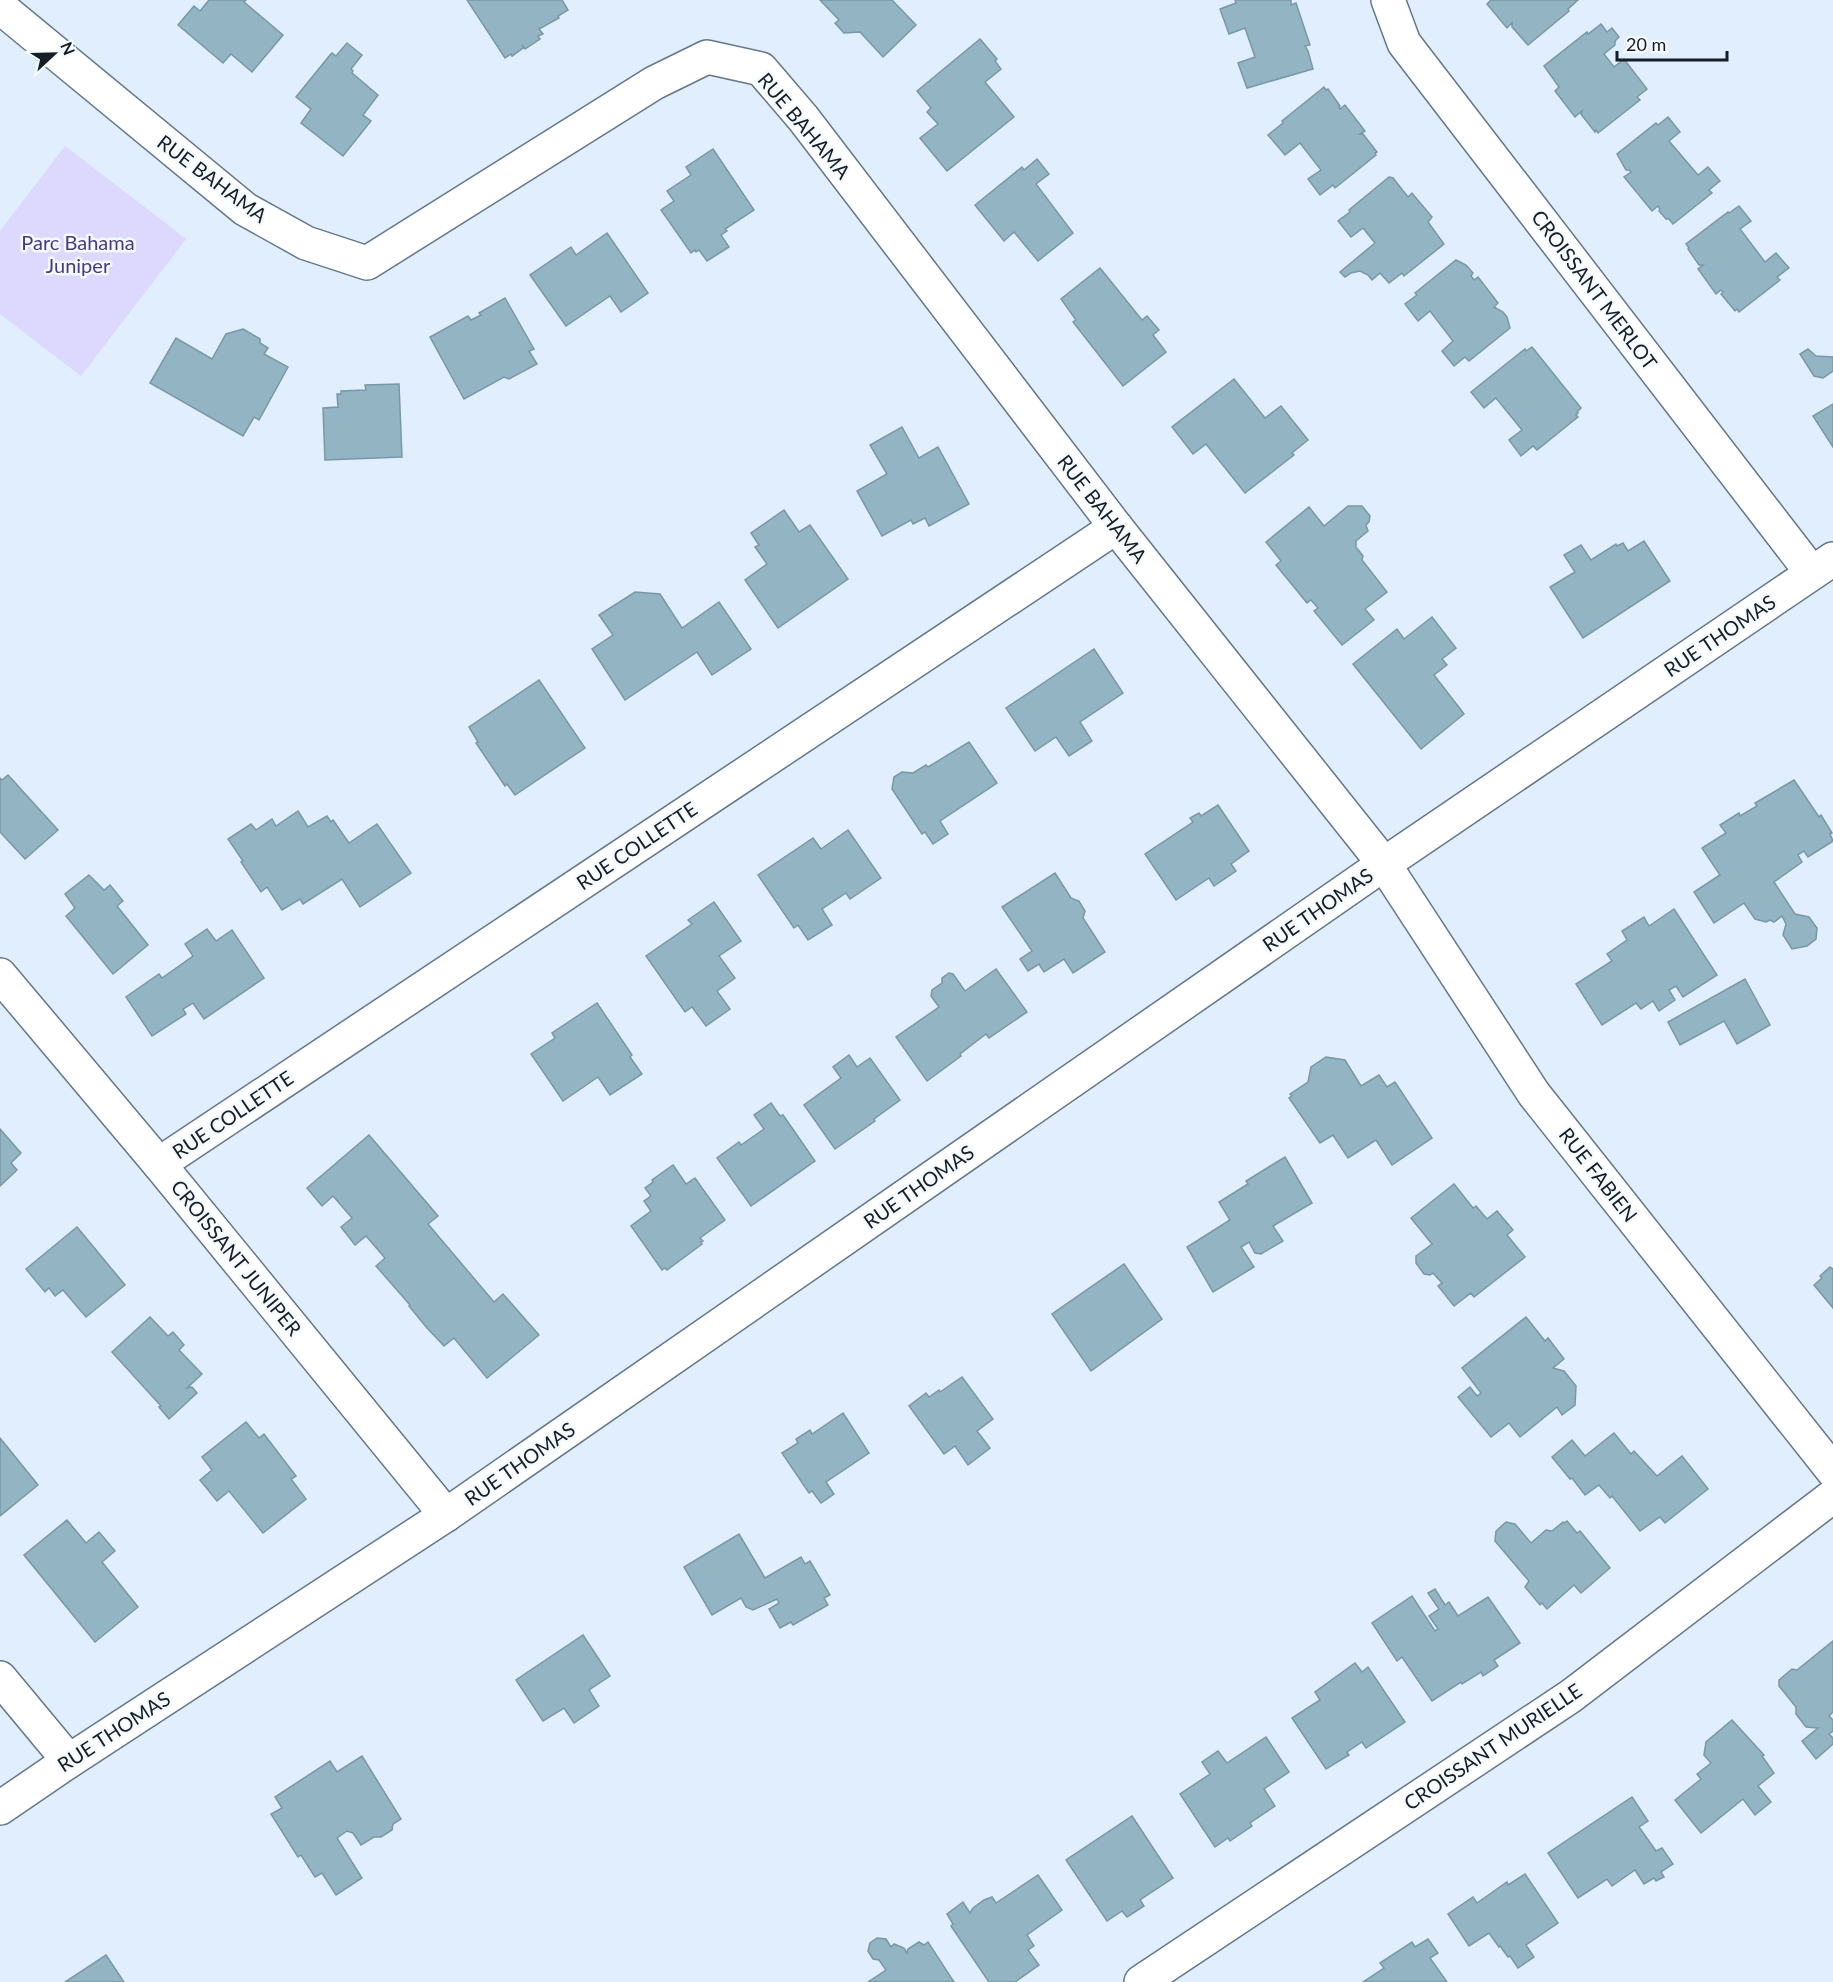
<svg xmlns="http://www.w3.org/2000/svg" width="1833" height="1982" font-family="Lato,sans-serif">
<style>
.park{fill:#dcd8fe}
.building{fill:#93b4c3;stroke:#7898a7;stroke-width:1.5}
.lines{fill:none;stroke-linecap:round;stroke-linejoin:round}
.minor-casing{stroke:#62778c;stroke-width:36}
.minor{stroke:#fff;stroke-width:33}
.labels{text-anchor:middle;stroke-width:5;stroke-linejoin:round;paint-order:stroke}
.street-label{font-size:20px;fill:#151d26;stroke:#f5faff}
.park-label{font-size:20px;fill:#483983;stroke:#f5faff}
</style>
<rect width="100%" height="100%" fill="#e0eefd"/>
<path class="park" d="M65 146 186 239 81 376 0 314V231Z"/>
<g class="building">
<path d="M209 0H246L244 2 283 35 252 72 231 54 223 63 178 25 194 6 200 11Z"/>
<path d="M467 0H562L568 10 558 16 559 18 539 29 543 34 538 36 540 39 525 49 523 46V48L512 56 511 54 505 58Z"/>
<path d="M820 0H892L916 25 883 57 860 32 844 33 835 23 839 20Z"/>
<path d="M1235 0H1291V5L1296 3 1310 45 1305 46 1308 51 1313 69 1247 88 1238 63 1255 57 1245 28 1229 34 1220 9 1236 3Z"/>
<path d="M1491 0H1578L1568 9 1569 11 1528 45 1512 27V23L1507 28 1487 4Z"/>
<path d="M1601 24 1607 32 1612 28 1619 37 1615 41V45L1604 54 1614 67 1624 59 1647 89 1637 97 1640 100 1598 133 1596 130 1595 132 1581 114 1582 111 1575 117 1555 91 1560 86 1559 87 1544 66 1587 32 1588 34Z"/>
<path d="M980 39 997 59 995 61 1001 69 985 82 1014 117 947 171 920 138 938 124 927 112 931 108 917 91Z"/>
<path d="M347 43 362 55 351 69 353 71 352 73 378 95 363 115 371 121 343 156 301 123 311 109 296 97 330 55 332 53 336 56Z"/>
<path d="M1324 87 1326 90 1328 89 1340 106 1339 107 1340 109 1345 105 1365 131 1360 134H1363L1377 152 1375 153 1376 155 1335 188 1333 185 1320 195 1308 179 1321 170 1300 143 1285 155 1268 135 1283 123 1282 121Z"/>
<path d="M1668 117 1680 132 1669 141 1698 175 1708 167 1720 181 1709 190 1712 193 1673 224 1669 219H1666L1659 211 1660 209 1658 206 1652 211 1624 177 1631 172 1629 170H1626L1617 154 1656 123 1658 125Z"/>
<path d="M713 149 754 210 725 229 727 231 721 235 729 247 707 261 699 250 696 252 695 250 691 253 661 210 674 201 667 191 691 175 686 167Z"/>
<path d="M1037 159 1049 174 1036 184 1073 233 1038 261 1014 232 1004 241 975 205 1022 167 1024 170Z"/>
<path d="M1389 177 1393 178 1408 197 1412 193 1432 217 1428 222 1444 244 1404 276 1402 273 1389 283 1380 273 1372 280 1368 275 1360 271 1351 273 1345 277 1340 272 1375 243 1363 228 1351 237 1338 221 1350 212 1349 210Z"/>
<path d="M1739 206 1751 221 1740 229 1765 262 1776 253 1789 268 1777 277 1780 280 1739 312 1737 309 1735 311 1721 294 1723 292 1721 290 1716 294 1698 269 1703 265H1699L1688 249 1689 248 1686 244 1728 212 1729 213Z"/>
<path d="M607 233 648 293 621 312 610 296 566 326 530 275 571 247 576 255Z"/>
<path d="M1456 260 1466 265 1473 273 1471 276 1474 280 1478 277 1498 303 1494 307 1503 312 1507 317 1510 328 1469 361 1465 357 1454 366 1442 351 1453 341 1430 311 1418 321 1405 304 1417 295 1415 293Z"/>
<path d="M1100 268 1142 320 1147 316 1159 330 1153 335 1166 352 1123 386 1073 322 1076 320 1061 299Z"/>
<path d="M505 298 534 349 529 351 537 364 509 379 504 377 464 399 430 337 468 316 471 320 481 315 479 313Z"/>
<path d="M243 329 260 339V343L268 348 264 354 288 367 259 420 254 417 243 436 150 383 176 338 212 359 226 334Z"/>
<path d="M1532 347 1581 408 1577 412 1578 413 1576 415 1578 417 1537 450 1533 446 1521 456 1509 440 1522 430 1496 398 1484 408 1471 392 1525 349 1526 351Z"/>
<path d="M1808 349 1816 356 1833 357V371L1823 378 1814 376 1800 354Z"/>
<path d="M1234 379 1265 418 1281 406 1308 440 1292 453 1294 455 1245 493 1206 444 1193 454 1172 427Z"/>
<path d="M399 384 402 457 325 460 323 408 338 407 337 394H341V391L366 390 365 385Z"/>
<path d="M1833 404V447L1813 416Z"/>
<path d="M902 427 919 458 938 447 969 504 929 526 925 518 913 524 911 520 882 536 857 491 887 474 870 445Z"/>
<path d="M1348 506H1362L1370 516 1369 522 1366 525 1368 531 1356 541V547L1363 556 1362 560 1387 592 1365 609 1374 620 1342 645 1314 611 1318 608 1311 600 1307 603 1276 565 1281 561 1266 542 1309 507 1324 526Z"/>
<path d="M784 510 799 532 810 525 848 579 778 628 745 580 767 564 755 547 759 545 751 533Z"/>
<path d="M1644 541 1670 581 1583 638 1550 587 1575 572 1564 555 1581 545 1591 560 1616 544 1617 546 1623 543 1628 551Z"/>
<path d="M635 592 660 594 682 628 719 602 751 649 712 675 697 652 625 700 592 649 613 635 599 615Z"/>
<path d="M1432 617 1456 648 1442 659 1447 665 1434 675 1464 714 1421 749 1353 664 1397 629 1404 639Z"/>
<path d="M1094 649 1123 693 1080 722 1092 741 1069 756 1056 737 1035 751 1006 708Z"/>
<path d="M539 680 585 748 515 795 507 784 505 786 476 743 478 742 469 727Z"/>
<path d="M969 742 997 783 940 821 948 834 933 844 925 832 922 834 892 789 894 777 902 772 913 773 926 765 928 767Z"/>
<path d="M8 775 58 830 25 859 0 832V778L2 780Z"/>
<path d="M1794 780 1819 817 1821 815 1832 833 1830 834 1833 841 1808 857 1804 851 1798 855 1802 862 1774 882 1795 914 1809 917 1817 928 1816 939 1807 946 1792 949 1783 935 1786 924 1782 916 1774 922 1770 920 1766 922 1755 919 1744 903 1714 923 1694 892 1720 875 1702 848 1726 833 1720 825 1739 813 1740 816 1757 806 1755 803Z"/>
<path d="M1218 805 1249 851 1231 864 1236 871 1214 886 1209 878 1176 900 1145 854 1193 822 1190 818 1199 813 1201 816Z"/>
<path d="M298 811 308 827 327 816 331 822 333 820 349 843 377 824 411 873 360 907 342 879 303 904 300 899 282 910 267 887 261 892 241 862 243 861 228 839 251 824 256 830 272 819 276 826Z"/>
<path d="M848 830 881 878 850 899 846 893 822 909 832 925 808 940 798 925 794 928 758 875 813 838 821 849Z"/>
<path d="M1055 873 1071 898 1079 901 1085 911 1083 918 1105 952 1073 973 1064 959 1044 972 1039 964 1028 971 1020 959 1032 951 1002 907Z"/>
<path d="M89 875 104 890 110 885 123 901 117 906 148 945 113 974 66 916 75 908 65 894Z"/>
<path d="M714 902 741 941 719 956 735 978 717 991 730 1009 706 1026 692 1007 685 1012 646 956 692 924 688 920Z"/>
<path d="M1674 909 1717 975 1683 997 1676 986 1669 990 1675 1000 1659 1011 1653 1001 1641 1009 1636 1003 1602 1025 1576 984 1612 961 1607 954 1627 940 1622 931 1644 917 1649 926Z"/>
<path d="M207 929 216 941 232 930 264 978 204 1019 193 1003 183 1009 186 1014 152 1036 126 997 159 974 162 978 193 956 185 944Z"/>
<path d="M996 969 1027 1012 989 1038 986 1034 960 1054 961 1056 927 1081 896 1037 939 1007 931 996 932 990 942 983V978L949 973 953 974 965 991Z"/>
<path d="M1745 979 1770 1025 1737 1044 1724 1021 1680 1045 1668 1022Z"/>
<path d="M597 1003 632 1055 630 1057 642 1074 610 1095 598 1077 563 1101 531 1054 555 1038 552 1033Z"/>
<path d="M849 1055 857 1067 870 1058 900 1100 874 1119 875 1121 835 1149 804 1105 841 1078 833 1067Z"/>
<path d="M1326 1057 1345 1060 1361 1086 1379 1075 1387 1087 1395 1082 1432 1138 1392 1165 1376 1140 1348 1158 1333 1135 1320 1143 1289 1098 1292 1096 1290 1094 1308 1082 1311 1067Z"/>
<path d="M771 1103 780 1116 783 1115 815 1161 751 1206 717 1158 739 1142 741 1145 764 1129 754 1115Z"/>
<path d="M0 1129 21 1153 11 1163 17 1170 0 1186Z"/>
<path d="M369 1135 438 1216 428 1224 494 1302 503 1294 539 1335 487 1378 454 1338 444 1346 427 1328 409 1306 410 1305 376 1266 385 1258 366 1236 355 1245 341 1227 352 1218 333 1196 322 1206 307 1188Z"/>
<path d="M1285 1157 1312 1203 1273 1226 1283 1241 1261 1254 1255 1253 1249 1242 1241 1247 1254 1267 1213 1292 1187 1247 1230 1220 1219 1202 1248 1184 1246 1181Z"/>
<path d="M673 1165 686 1184 695 1178 725 1220 700 1238 703 1241 701 1242 702 1244 667 1270 665 1268 662 1270 631 1226 651 1211 644 1201 651 1196 645 1188 653 1182 652 1180Z"/>
<path d="M1454 1184 1473 1208 1476 1206 1487 1219 1497 1211 1513 1230 1507 1235 1525 1257 1474 1297 1471 1293 1454 1306 1438 1286 1442 1283 1433 1273 1430 1275 1424 1274 1416 1263V1256L1432 1244 1411 1218Z"/>
<path d="M77 1227 125 1285 86 1317 63 1290 55 1296 49 1288 45 1292 26 1269Z"/>
<path d="M1124 1264 1162 1319 1091 1371 1052 1314Z"/>
<path d="M1830 1267 1833 1269V1308L1814 1285 1822 1278 1820 1276Z"/>
<path d="M150 1317 168 1336 173 1332 184 1345 179 1350 202 1374 187 1388 192 1387 197 1393 169 1419 159 1407 161 1406 112 1352Z"/>
<path d="M1526 1317 1545 1341 1548 1338 1564 1359 1553 1368 1564 1371 1576 1386 1575 1405 1562 1415 1557 1407 1520 1437 1509 1423 1491 1437 1458 1397 1470 1387 1477 1396 1481 1393 1462 1368Z"/>
<path d="M962 1377 993 1419 977 1431 990 1448 968 1465 955 1446 944 1454 909 1406 926 1393 929 1397 939 1390 940 1392Z"/>
<path d="M843 1413 869 1453 826 1482 834 1494 821 1503 812 1491 809 1493 782 1453 798 1443 796 1439 810 1430 812 1434Z"/>
<path d="M246 1422 259 1438 264 1434 296 1476 291 1479 306 1499 263 1533 229 1491 217 1501 200 1480 212 1470 202 1457Z"/>
<path d="M1614 1433 1631 1454 1634 1451 1657 1476 1682 1456 1708 1489 1665 1523 1660 1517 1640 1531 1612 1496 1610 1498 1599 1485 1585 1495 1572 1478 1570 1479 1552 1457 1572 1440 1585 1456Z"/>
<path d="M0 1438 38 1485 0 1516Z"/>
<path d="M67 1520 86 1543 99 1532 115 1551 102 1562 138 1607 95 1642 24 1555Z"/>
<path d="M1567 1521 1577 1533 1580 1531 1610 1568 1581 1593 1574 1585 1547 1609 1542 1603 1540 1605 1525 1587 1529 1581 1495 1541 1496 1531 1506 1522 1515 1524 1531 1543 1546 1530 1552 1531 1563 1522 1564 1523Z"/>
<path d="M739 1534 765 1578 801 1557 805 1564 810 1561 830 1595 824 1598 828 1605 793 1625 791 1622 780 1628 769 1609 779 1603 777 1599 753 1610 746 1607 741 1598 712 1615 684 1567Z"/>
<path d="M1435 1589 1445 1605 1449 1602 1458 1616 1488 1597 1520 1643 1494 1660 1498 1666 1483 1676 1481 1672 1462 1684 1461 1682 1432 1701 1402 1657 1397 1661 1372 1623 1412 1596 1435 1631 1438 1629 1429 1616 1439 1609 1428 1593Z"/>
<path d="M583 1635 610 1676 589 1690 599 1706 574 1723 564 1708 543 1721 516 1680Z"/>
<path d="M1833 1641V1712L1829 1716 1833 1720V1731L1829 1734 1833 1738V1744L1816 1759 1802 1741 1818 1728 1806 1727 1796 1714V1707L1779 1686V1680L1792 1669 1797 1670Z"/>
<path d="M1355 1663 1362 1672 1368 1667 1405 1722 1366 1748 1362 1742 1347 1752 1349 1755 1326 1769 1292 1718 1320 1700 1315 1692Z"/>
<path d="M1732 1720 1764 1755 1762 1756 1774 1773 1758 1786 1771 1802 1755 1815 1743 1799 1701 1833 1675 1800 1701 1779 1697 1774 1711 1763 1704 1755 1706 1742Z"/>
<path d="M1266 1737 1289 1772 1264 1789 1275 1806 1250 1823 1252 1826 1230 1841 1228 1838 1215 1847 1180 1794 1210 1774 1202 1762 1218 1751 1227 1763Z"/>
<path d="M362 1756 401 1819 393 1824 392 1830 381 1837H374L361 1845 353 1833 347 1831 337 1838 362 1878 336 1895 322 1873 315 1877 301 1855 298 1857 271 1814 282 1808 275 1797 330 1761 337 1772Z"/>
<path d="M1632 1797 1648 1821 1639 1827 1656 1851 1662 1848 1673 1864 1661 1872 1664 1877 1656 1881 1654 1878 1644 1884 1635 1870 1612 1886 1607 1879 1578 1898 1548 1853Z"/>
<path d="M1132 1816 1173 1878 1140 1900 1144 1906 1127 1917 1122 1911 1107 1921 1066 1860Z"/>
<path d="M1525 1874 1558 1923 1526 1945 1534 1957 1518 1968 1510 1956 1508 1957 1500 1946 1499 1947 1489 1933 1469 1946 1448 1914 1473 1897 1477 1903 1507 1882 1508 1885Z"/>
<path d="M1038 1875 1062 1910 1027 1935 1034 1946 1028 1950 1039 1965 1015 1982H989L951 1926 953 1924 947 1914 963 1902 970 1913 973 1908 984 1900 992 1897 996 1903Z"/>
<path d="M877 1938 886 1939 891 1947 894 1944 904 1948 907 1953 908 1949 919 1942 924 1945 928 1942 954 1982H868L886 1970 879 1960 873 1959 868 1951 870 1943Z"/>
<path d="M1428 1939 1438 1953 1430 1958 1447 1982H1363L1384 1968 1380 1963 1412 1942 1415 1947Z"/>
<path d="M106 1955 124 1982H65Z"/>
</g>
<g class="lines">
<defs>
<g id="minor">
<path d="M1388 0 1404 43 1812 573"/>
<path d="M0 7 245 209 306 243 367 263 654 83 707 57 761 69 803 118 1116 527 1384 864 1534 1094 1833 1471"/>
<path d="M0 975 159 1164 446 1515"/>
<path d="M159 1164 1116 527"/>
<path d="M0 1678 69 1761"/>
<path d="M0 1808 69 1761 446 1515 1384 864 1833 559"/>
<path d="M1141 1982 1571 1696 1833 1496"/>
</g>
</defs>
<use href="#minor" class="minor-casing"/>
<use href="#minor" class="minor"/>
</g>
<g class="labels">
<g class="street-label">
<text transform="translate(804 126) rotate(50)" y="7">RUE BAHAMA</text>
<text transform="translate(212 179) rotate(37)" y="7">RUE BAHAMA</text>
<text transform="translate(1594 290) rotate(53)" y="7">CROISSANT MERLOT</text>
<text transform="translate(1102 509) rotate(52)" y="7">RUE BAHAMA</text>
<text transform="translate(1720 636) rotate(-34)" y="7">RUE THOMAS</text>
<text transform="translate(637 846) rotate(-34)" y="7">RUE COLLETTE</text>
<text transform="translate(1318 910) rotate(-35)" y="7">RUE THOMAS</text>
<text transform="translate(233 1115) rotate(-34)" y="7">RUE COLLETTE</text>
<text transform="translate(1598 1175) rotate(52)" y="7">RUE FABIEN</text>
<text transform="translate(919 1187) rotate(-35)" y="7">RUE THOMAS</text>
<text transform="translate(236 1258) rotate(51)" y="7">CROISSANT JUNIPER</text>
<text transform="translate(520 1464) rotate(-35)" y="7">RUE THOMAS</text>
<text transform="translate(114 1732) rotate(-33)" y="7">RUE THOMAS</text>
<text transform="translate(1493 1747) rotate(-34)" y="7">CROISSANT MURIELLE</text>
</g>
<g class="park-label">
<text x="78" y="250">Parc Bahama<tspan x="78" dy="23">Juniper</tspan></text>
</g>
</g>
<g transform="translate(54 54) rotate(68)" stroke="#f5faff" stroke-width="4.5" paint-order="stroke">
<path d="M0-4.5L10 22L0 15L-10 22Z" fill="#151d26"/>
<text y="-9" font-size="16" font-weight="bold" text-anchor="middle" fill="#151d26">N</text>
</g>
<path d="M1617 51v9h110v-9" fill="none" stroke="#151d26" stroke-width="3"/>
<text x="1626" y="51" font-size="18" fill="#151d26" stroke="#f5faff" stroke-width="4.5" paint-order="stroke">20 m</text>
</svg>
